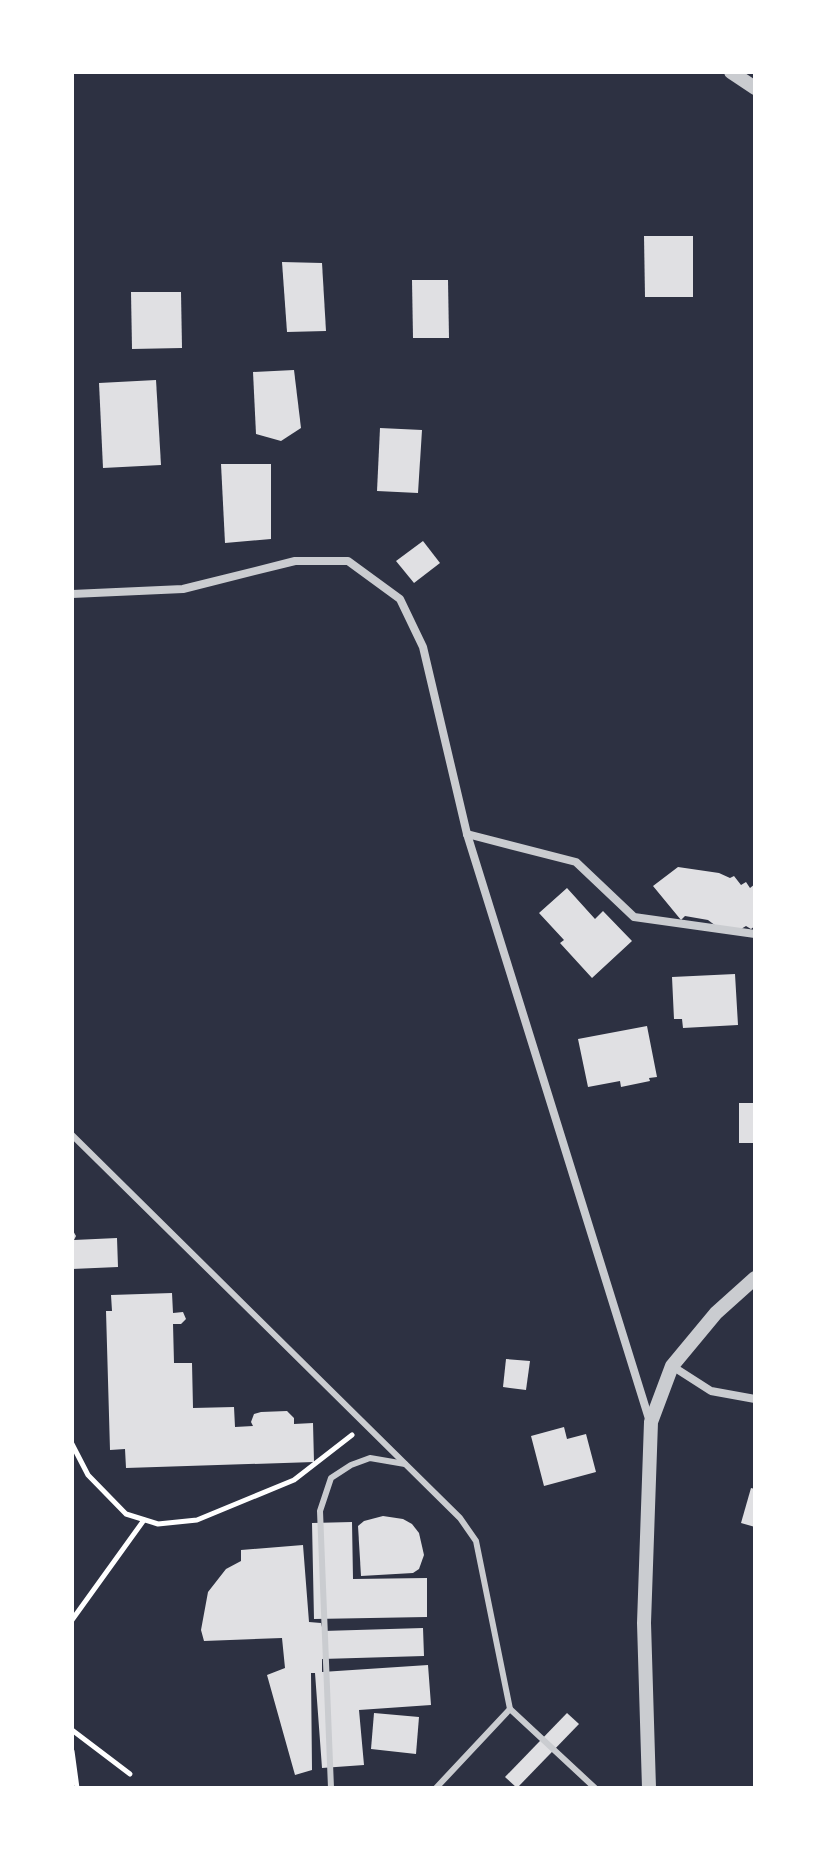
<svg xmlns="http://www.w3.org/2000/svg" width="827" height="1860" font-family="Karla,sans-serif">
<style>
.building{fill:#e0e0e3}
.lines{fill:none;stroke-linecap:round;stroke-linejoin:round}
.path{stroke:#fff;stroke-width:5}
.service{stroke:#caccd0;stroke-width:6}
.minor{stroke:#caccd0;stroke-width:8}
.tertiary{stroke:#caccd0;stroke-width:14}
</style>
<rect width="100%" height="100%" fill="#2d3142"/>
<g class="building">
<path d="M644 236H693V297H645Z"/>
<path d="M282 262 322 263 326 331 287 332Z"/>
<path d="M412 280H448L449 338H413Z"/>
<path d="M131 292H181L182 348 132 349Z"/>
<path d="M294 370 301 428 281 441 256 434 253 372Z"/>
<path d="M156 380 161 465 103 468 99 383Z"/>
<path d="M380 428 422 430 418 493 377 491Z"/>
<path d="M221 464H271V539L225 543Z"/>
<path d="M423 541 440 563 414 583 396 561Z"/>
<path d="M678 867 719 873 730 878 734 876 741 885 746 882 750 888 755 884V926L751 929 746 926 741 929 716 926 708 920 685 916 681 920 653 886Z"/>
<path d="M567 888 595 919 603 911 632 941 592 978 560 943 564 940 539 913Z"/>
<path d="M735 974 738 1025 683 1028 682 1019H674L672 977Z"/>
<path d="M647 1026 657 1077 649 1078 650 1081 621 1087 620 1081 588 1087 578 1039Z"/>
<rect x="739" y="1103" width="16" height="40"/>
<path d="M72 1229 76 1236 74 1240 117 1238 118 1267 72 1269Z"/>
<path d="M172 1293 173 1313 183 1312 186 1319 181 1324H173L174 1363H192L193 1408 234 1407 235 1427 253 1426 251 1422 254 1414 261 1412 287 1411 294 1418V1424L313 1423 314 1462 126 1468 125 1449 110 1450 106 1311H112L111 1295Z"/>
<path d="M506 1359 530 1361 526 1390 503 1387Z"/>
<path d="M564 1427 567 1439 586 1434 596 1472 544 1486 531 1436Z"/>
<path d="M751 1488 755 1489V1527L741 1523Z"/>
<path d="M383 1516 403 1519 412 1524 419 1533 424 1555 419 1569 413 1573 361 1576 358 1526 364 1521Z"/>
<path d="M352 1522 353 1579 427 1578V1617L314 1619 312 1523Z"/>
<path d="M303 1545 309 1622 321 1623 323 1631 423 1628 424 1656 322 1659V1672L428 1665 431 1705 359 1710 364 1765 322 1768 315 1673H311L312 1770 295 1775 267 1675 285 1668 282 1638 204 1641 201 1630 208 1592 226 1569 241 1561V1550Z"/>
<path d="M374 1713 419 1717 416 1754 371 1749Z"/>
<path d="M567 1713 579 1724 517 1788 505 1777Z"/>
</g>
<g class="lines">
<g class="path">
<path d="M72 1444 88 1475 126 1514 158 1524 197 1520 294 1480 352 1435"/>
<path d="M72 1620 144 1520"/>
<path d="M72 1730 130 1774"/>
<path d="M72 1751 77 1788"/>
</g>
<g class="service">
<path d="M72 1135 460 1518 476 1541 510 1709 595 1788"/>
<path d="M331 1788 320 1511 331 1478 351 1465 370 1458 405 1464"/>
<path d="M436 1788 510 1709"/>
</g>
<g class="minor">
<path d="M72 594 183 589 295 561H348L400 599 423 647 467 834 650 1422"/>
<path d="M467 834 576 862 634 917 755 934"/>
<path d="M672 1366 711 1391 755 1399"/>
</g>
<g class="tertiary">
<path d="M731 72 755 88"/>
<path d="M649 1788 644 1623 651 1422 672 1366 716 1313 755 1278"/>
</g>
</g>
<rect width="827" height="1860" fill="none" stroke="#ffffff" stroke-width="148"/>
</svg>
